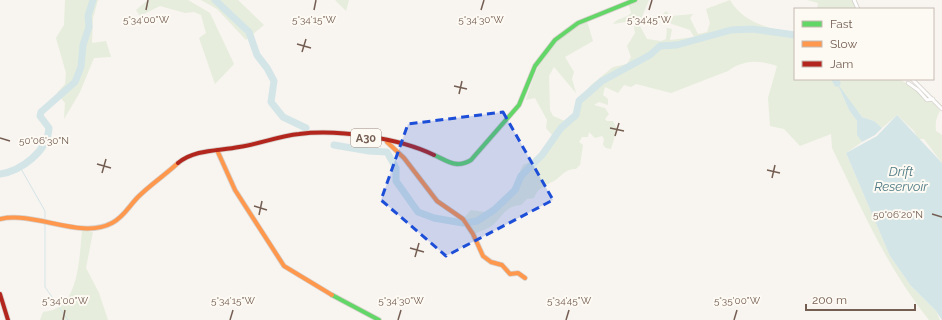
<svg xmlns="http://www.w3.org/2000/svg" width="942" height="320" font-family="Raleway,sans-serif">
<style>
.green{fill:#e6eddc}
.water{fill:#d3e5e7}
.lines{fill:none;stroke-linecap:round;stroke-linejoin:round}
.stream{stroke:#d3e5e7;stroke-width:1}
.river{stroke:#d3e5e7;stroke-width:7}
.street-casing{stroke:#d5d0cb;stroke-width:4.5}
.fast-casing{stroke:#d6d0ca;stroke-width:5.5}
.slow-casing{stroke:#d6d0ca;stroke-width:5.5}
.jam-casing{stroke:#d6d0ca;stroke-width:5.5}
.street{stroke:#fefdfd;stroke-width:3}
.fast{stroke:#63d668;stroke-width:4}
.slow{stroke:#ff974d;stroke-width:4}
.jam{stroke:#b3261e;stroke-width:4}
.marked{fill:#1d4ed8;fill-opacity:0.2;stroke:#1d4ed8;stroke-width:3;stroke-dasharray:8 5;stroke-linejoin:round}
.ticks{fill:none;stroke:#745e52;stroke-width:1.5}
.labels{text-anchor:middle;stroke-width:4;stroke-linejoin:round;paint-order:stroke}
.shield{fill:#fdf9f3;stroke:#9d8c82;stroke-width:1}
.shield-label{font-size:11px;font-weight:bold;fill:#745e52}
.water-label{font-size:13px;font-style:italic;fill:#4d7a84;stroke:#fdf9f3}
.ticks-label{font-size:10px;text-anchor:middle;fill:#745e52;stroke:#fdf9f3;stroke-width:4;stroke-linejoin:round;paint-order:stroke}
</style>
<rect width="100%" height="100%" fill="#f8f4f0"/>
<g class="green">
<path d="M65 0H98L93 18 92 43 106 41 111 57 94 58 80 92 64 119 65 103 57 93 65 84 66 73 56 38 64 25Z"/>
<path d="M148 0H188L210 13 234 64 215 84 199 38 206 33 201 15 194 12 185 13 160 6 140 16 136 10Z"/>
<path d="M201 0H238L264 25 246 40 217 9Z"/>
<path d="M335 0H349L346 11Z"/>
<path d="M635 0H649L639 24 647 39 661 41 666 39 667 28 672 29 670 40 694 37 690 30 672 24 666 21 662 15 666 11 671 16 693 14 690 18 698 34 707 32 710 23 706 9 730 0C744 24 770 28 795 35V79H899L918 90 929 102 934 103 940 111C936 118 935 123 936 131L942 135V163L924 139H918L914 131 897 115 882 128 874 121 862 117 839 88 849 110 857 121V135L862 142 846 153 890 256 911 286 936 311 940 320H929C886 266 862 209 832 148L831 134 800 146 784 129 770 126 768 98 777 66C759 60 744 59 728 71L671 93 636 84 631 87 624 85 618 93 605 87 603 95 608 99V105L599 102 594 105 605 108 609 114 605 119 607 121H613L617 129 611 149 606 148 603 145 604 139 602 136 595 138 589 132 588 137H582L579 142 583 145 580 165 576 169C564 168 560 179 552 182 544 186 537 189 534 198L527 199 521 205C506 206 504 214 494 224 489 229 480 231 474 234L463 219 471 210 491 213 513 187 523 165C538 160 546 149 552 135L546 128 547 120 535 98 526 100C538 62 548 38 587 21L593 41 565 57 574 72 572 79 576 93 554 67 549 76 550 110 553 116 565 121 575 112 578 100 591 85 613 67 627 64 631 57 627 46 635 33 633 21 613 24C618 17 626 19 631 13L628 3Z"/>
<path d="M807 0H854L858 9H817L818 3Z"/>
<path d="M82 230 93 232 86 268 99 293 108 320H40L43 312C49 311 55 310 60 306 79 294 80 251 82 230Z"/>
</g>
<g class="water">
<path d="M837 83 862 117 874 121 882 128 875 135 862 142 857 135V121L849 110Z"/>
<path d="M897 115 942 163V320L936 311 911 286 890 256 846 153 877 136Z"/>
</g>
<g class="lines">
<g class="stream">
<path d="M20 167 45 211V218"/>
<path d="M45 222V287L68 320"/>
</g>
<g class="river">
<path d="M215 0 249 32 257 55 267 68 274 81 271 102 283 117 306 128"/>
<path d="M835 79 837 83"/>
<path d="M334 145 369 151 387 152 396 168V181L418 212 434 218 463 223"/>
<path d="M0 174C21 171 48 151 49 128L40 116 41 112 75 82 81 67 83 45 89 27 88 16 93 0"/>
<path d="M467 223 477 221 494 210 515 190 521 176 542 155 561 128 576 115 579 101 602 81 650 55 660 46 677 45 731 30 752 29 795 35"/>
</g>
<defs>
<g id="street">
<path d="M854 0 858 9"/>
<path d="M912 79 942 109"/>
<path d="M908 83 918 90 927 100 933 99"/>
</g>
<g id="fast">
<path d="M434 155C448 161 456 169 471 160L519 105 535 66 555 40 578 23 635 0"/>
<path d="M332 295 379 320"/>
</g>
<g id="slow">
<path d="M387 142 404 158 437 201 463 219 473 234 483 256 491 262 502 265 510 274 518 273 525 278"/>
<path d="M217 150 235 190 284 266 332 295"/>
<path d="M0 219C36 211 80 240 112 223 124 217 129 206 138 197 150 185 165 175 178 163"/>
</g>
<g id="jam">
<path d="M178 163C195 149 219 151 239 147 259 144 279 136 299 134 338 129 399 138 434 155"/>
<path d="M0 294 8 320"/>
</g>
</defs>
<use href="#street" class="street-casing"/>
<use href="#fast" class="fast-casing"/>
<use href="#slow" class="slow-casing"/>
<use href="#jam" class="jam-casing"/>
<use href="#street" class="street"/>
<use href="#fast" class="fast"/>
<use href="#slow" class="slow"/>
<use href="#jam" class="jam"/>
</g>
<path class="marked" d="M503 112 553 200 446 256 381 200 408 124Z"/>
<path class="ticks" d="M146 10 148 0M314 10 316 0M481 10 484 0M649 10 652 0M297 44 311 48M302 52 306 39M454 86 467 89M459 94 462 81M610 128 624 131M615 136 619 123M0 138 10 141M97 164 111 168M767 170 780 173M102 173 106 159M772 178 775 165M254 206 267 210M932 214 942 217M259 215 262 201M410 248 424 252M415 257 419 243M63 320 65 310M230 320 233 310M398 320 401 310M566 320 569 310M734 320 737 310"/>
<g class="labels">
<rect class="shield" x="351" y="129" width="30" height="18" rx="3"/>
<g class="shield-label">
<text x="366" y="142">A30</text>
</g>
<g class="water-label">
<text x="901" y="176">Drift<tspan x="901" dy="15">Reservoir</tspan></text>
</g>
</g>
<g class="ticks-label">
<text x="146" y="23">5°34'00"W</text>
<text x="314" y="23">5°34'15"W</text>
<text x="481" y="23">5°34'30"W</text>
<text x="649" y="23">5°34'45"W</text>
<text x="44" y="144">50°06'30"N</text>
<text x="898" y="218">50°06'20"N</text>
<text x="65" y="304">5°34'00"W</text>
<text x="233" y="304">5°34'15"W</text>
<text x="401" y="304">5°34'30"W</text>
<text x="569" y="304">5°34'45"W</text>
<text x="737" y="304">5°35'00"W</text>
</g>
<rect x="794" y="8" width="140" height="72" fill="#fdf9f3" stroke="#c6bbb3"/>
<rect x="802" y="21" width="20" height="6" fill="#63d668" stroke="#c6bbb3"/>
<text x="830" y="28" font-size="12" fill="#745e52">Fast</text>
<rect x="802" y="41" width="20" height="6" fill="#ff974d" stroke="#c6bbb3"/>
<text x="830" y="48" font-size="12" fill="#745e52">Slow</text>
<rect x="802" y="61" width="20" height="6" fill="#b3261e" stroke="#c6bbb3"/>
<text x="830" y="68" font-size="12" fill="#745e52">Jam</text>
<path d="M806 304v6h109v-6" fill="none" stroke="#745e52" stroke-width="2"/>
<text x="812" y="304" font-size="12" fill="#745e52" stroke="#fdf9f3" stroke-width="3" paint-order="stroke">200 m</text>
</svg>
